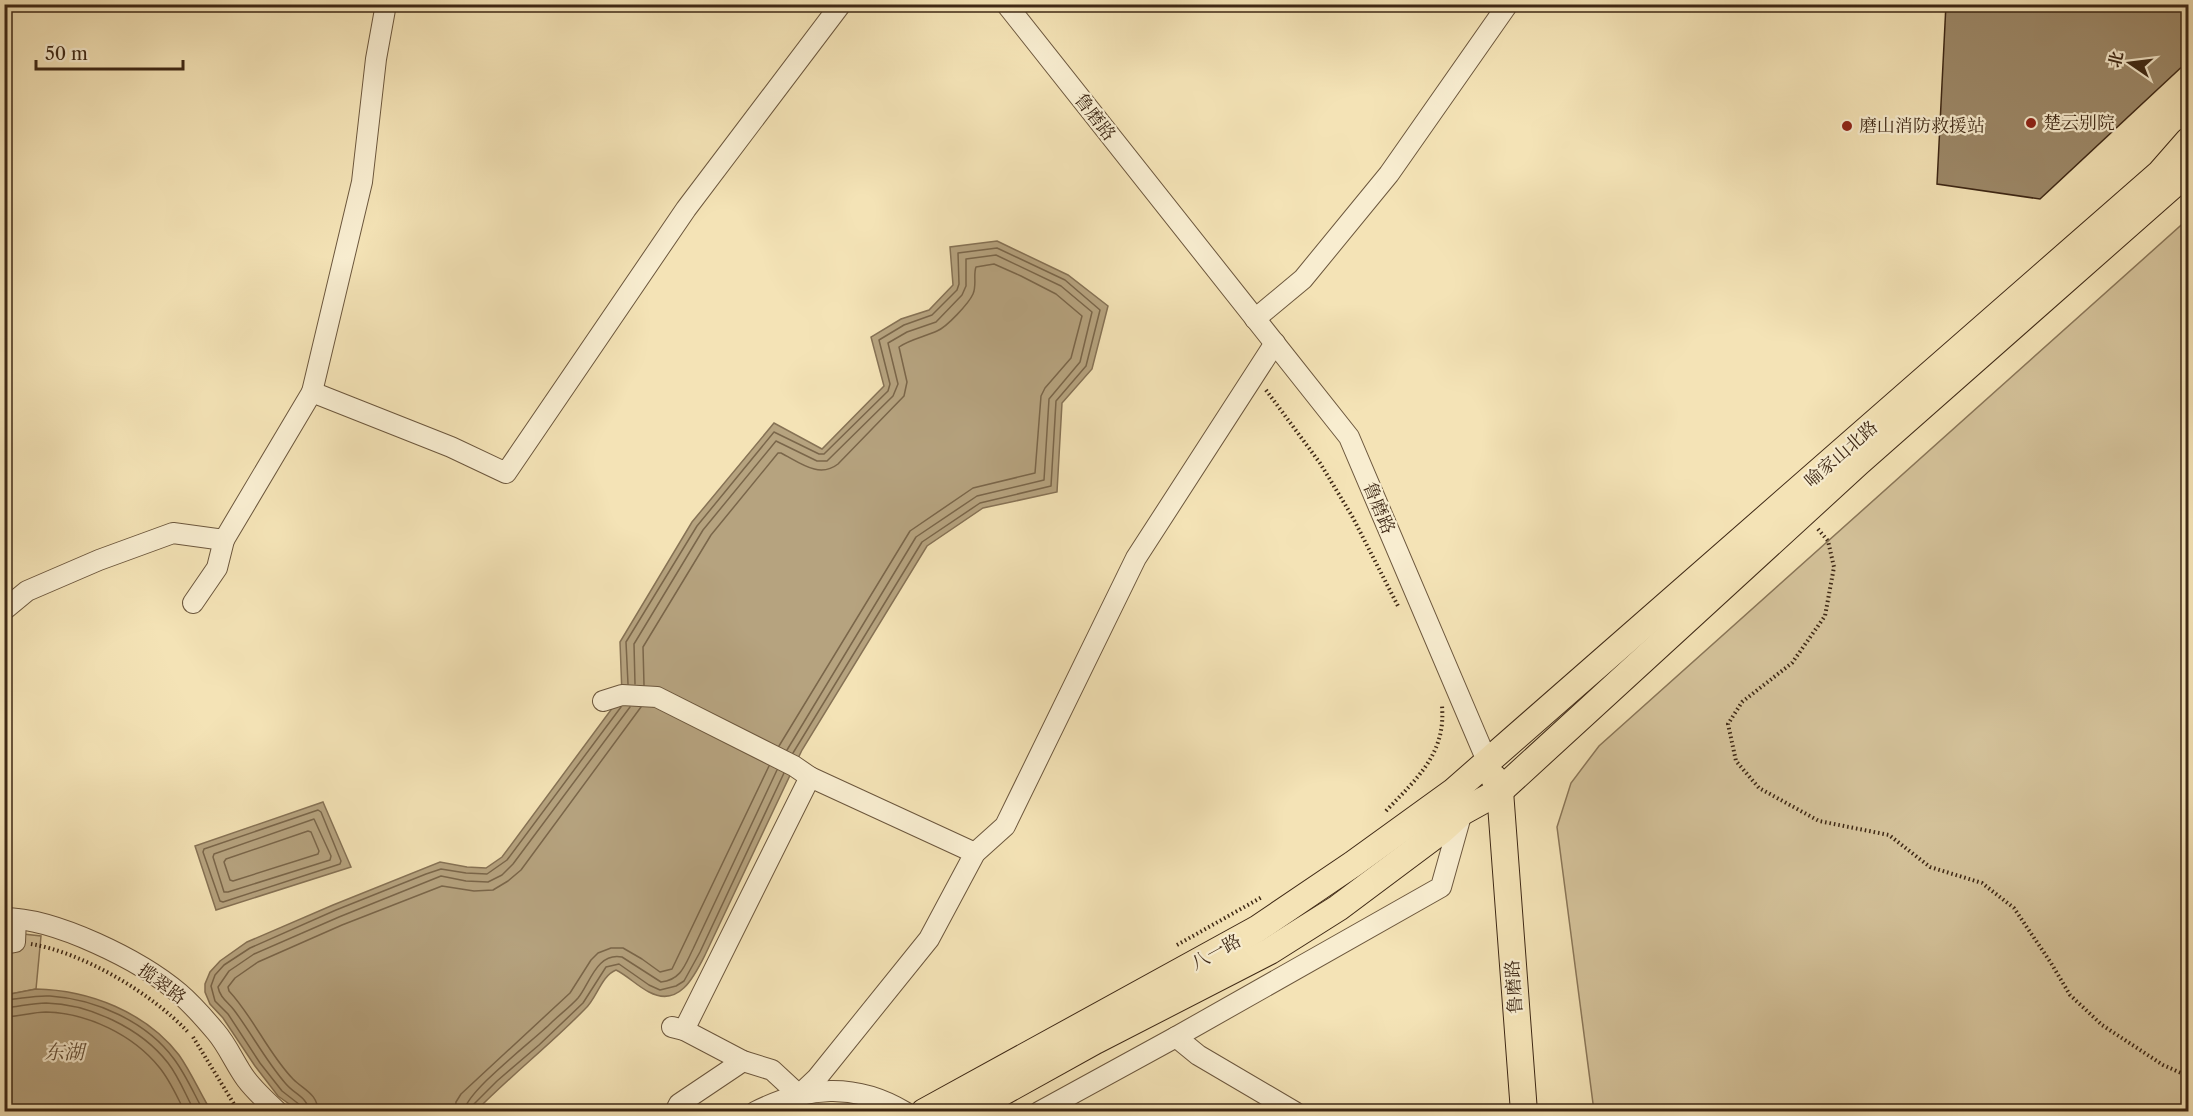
<svg xmlns="http://www.w3.org/2000/svg" width="2193" height="1116" font-family="'Libre Caslon Text','Noto Serif SC',serif">
<style>
.green{fill:#d5c39b;stroke:#8a7658;stroke-width:1.5}
.water{fill:#b6a37f;stroke:#867255;stroke-width:1.5}
.lines{fill:none;stroke-linecap:round;stroke-linejoin:round}
.shore{stroke:#7a664a;stroke-width:1.5}
.building{fill:#9d8969;stroke:#3e2815;stroke-width:1.5;filter:url(#shadow)}
.minor-casing{stroke:#6c573d;stroke-width:22}
.major-casing{stroke:#3e2815;stroke-width:28}
.path{stroke:#3e2815;stroke-width:4;stroke-dasharray:1.5 3;stroke-linecap:butt}
.minor{stroke:#f8edd0;stroke-width:20}
.major{stroke:#f4e3b6;stroke-width:26}
.poi-dot{fill:#8f2418;stroke:#f8edd0;stroke-width:2}
.labels{text-anchor:middle;stroke-width:4.5;stroke-linejoin:round;paint-order:stroke}
.street-label{font-size:18px;fill:#3e2815;stroke:#f8edd0}
.poi-label{font-size:18px;fill:#3e2815;stroke:#f8edd0;text-anchor:start}
.water-label{font-size:20px;font-style:italic;fill:#624d35;stroke:#f8edd0}
</style>
<defs>
<filter id="shadow"><feDropShadow dx="5.5" dy="-5.5" stdDeviation="0" flood-color="#0004"/></filter>
</defs>
<rect width="100%" height="100%" fill="#f4e3b6"/>
<filter id="stains"><feTurbulence type="fractalNoise" baseFrequency=".00333" numOctaves="4"/><feColorMatrix values="0 0 0 0 .2 0 0 0 0 .09 0 0 0 0 .02 0 0 0 .5 -.17"/></filter>
<radialGradient id="worn" r=".72"><stop offset=".6" stop-color="#630" stop-opacity="0"/><stop offset="1" stop-color="#630" stop-opacity=".3"/></radialGradient>
<g class="green">
<path d="M2188 219V1111H1594L1557 827 1571 783 1599 746Z"/>
<path d="M5 932 41 936 36 989 5 995Z"/>
</g>
<g class="water">
<path d="M997 241 1068 275 1108 306 1092 369 1062 403 1057 492 983 508 927 546 802 750 705 955C694 977 679 1008 649 992 637 986 628 976 616 970 601 976 597 998 585 1009 550 1045 510 1076 475 1112L299 1111 278 1096 255 1066 223 1018 210 1004 205 992V984L210 972 220 961 247 942 333 905 440 862 467 867 486 868 502 857 622 695 620 642 692 522 774 423 822 449 884 386 871 337 901 319 929 310 953 285 950 247Z"/>
<path d="M323 802 351 867 216 910 195 846Z"/>
<path d="M36 989C89 990 146 1012 179 1055 191 1072 200 1093 211 1111H5V995Z"/>
</g>
<g class="lines">
<g class="shore">
<path d="M628 684 626 642 697 526 774 432 819 454H824L888 391 890 384 879 340 904 325 932 315 957 290 959 284 958 253 997 248 1065 280 1100 310 1086 366 1056 401 1051 486 980 503 922 542 793 753"/>
<path d="M635 684 634 644 703 530 776 441 817 461H827L893 396 898 384 888 343 907 332 936 322 962 295 966 286V259L996 255 1061 286 1092 312 1080 362 1049 399 1044 480 977 496 916 537 787 750"/>
<path d="M644 685 643 647 711 535 778 453H781C799 462 819 479 838 464L904 396 907 382 899 347C911 339 924 337 937 331 947 327 969 303 973 294 977 285 973 275 976 267L994 264 1021 276 1056 294 1082 316 1071 358 1045 388 1041 396 1035 473 973 488 910 531 779 746"/>
<path d="M318 810 321 812 341 861 340 864 223 902 220 901 203 852 204 849Z"/>
<path d="M314 819 331 856 330 860 228 892H224L213 857 214 854Z"/>
<path d="M308 831 311 832 319 851 318 854 233 881 230 880 224 862 226 859Z"/>
<path d="M4 1000C20 999 35 995 50 996 96 999 147 1022 174 1059 186 1075 194 1094 204 1112"/>
<path d="M4 1008C18 1007 32 1003 46 1003 89 1004 141 1028 168 1063 179 1077 186 1096 195 1112"/>
<path d="M4 1017C18 1017 32 1012 46 1012 88 1013 133 1035 159 1067 170 1080 177 1097 185 1112"/>
<path d="M302 1112 300 1105 282 1091 260 1063 228 1014 215 1001 211 986 215 975 224 965 250 948 336 910 426 874 441 869 466 873 487 874 507 860 621 707"/>
<path d="M309 1112C308 1097 294 1094 286 1084 266 1061 252 1034 234 1010 228 1002 220 998 218 987L229 971 254 954 339 917 441 876 466 881 488 882 502 875 513 864 630 707"/>
<path d="M318 1112C318 1094 304 1090 293 1079 268 1053 254 1018 229 991L228 987 235 978 258 962 342 925 442 886 474 891 493 890 508 881 521 870 641 707"/>
<path d="M455 1112 456 1102 461 1094 570 993 591 960 598 953 611 948H623L642 959 660 972 672 969 769 766"/>
<path d="M464 1112C465 1092 534 1040 551 1023 559 1015 570 1007 578 998 590 983 597 952 622 957L661 982C681 980 685 965 693 949L777 770"/>
<path d="M471 1112 473 1105 497 1081 539 1045 583 1003 606 967 619 964 649 985 660 990 676 986 684 981 700 952 784 773"/>
</g>
</g>
<path class="building" d="M1946 4H2188V61L2040 199 1937 184Z"/>
<g class="lines">
<defs>
<g id="minor">
<path d="M1006 4 1349 437 1487 761"/>
<path d="M1255 319 1303 279 1389 174 1508 4"/>
<path d="M312 392 362 182 376 59 386 4"/>
<path d="M193 603 217 568 224 540"/>
<path d="M4 610 27 591 99 560 173 533 224 540 312 392 451 447 506 473 686 209 841 4"/>
<path d="M603 701 622 695 657 697 794 766 810 777"/>
<path d="M4 918C55 918 140 960 179 993 192 1004 205 1019 216 1032 228 1046 235 1064 246 1079 255 1091 266 1101 278 1112"/>
<path d="M4 944 15 942 16 919"/>
<path d="M672 1027 684 1030 743 1061 772 1070 799 1095 817 1078 929 939 975 853 1005 826 1136 558 1275 343"/>
<path d="M684 1030 810 777 975 853"/>
<path d="M1176 1037 1198 1055 1295 1112"/>
<path d="M675 1112 679 1104 743 1061"/>
<path d="M755 1112C806 1086 855 1082 905 1112"/>
<path d="M1039 1112 1176 1037 1441 887 1462 812"/>
</g>
<g id="major">
<path d="M1494 778 1500 791 1524 1112"/>
<path d="M924 1112 1257 929 1353 864 1454 791 2160 173 2188 141"/>
<path d="M967 1112 1095 1041 1270 951 1338 908 1441 831 1462 812 1500 791 1858 463 2172 186 2188 168"/>
</g>
</defs>
<use href="#minor" class="minor-casing"/>
<use href="#major" class="major-casing"/>
<g class="path">
<path d="M1266 390 1320 463 1352 516 1399 608"/>
<path d="M1818 529 1828 541 1834 567 1825 616 1792 663 1742 702 1728 724 1736 761 1759 788 1819 821 1889 835 1930 867 1982 883 2014 908 2051 963 2070 995 2102 1025 2163 1065 2188 1076"/>
<path d="M1386 811C1417 778 1446 754 1442 706"/>
<path d="M31 944C84 953 151 993 188 1032"/>
<path d="M1177 945 1262 897"/>
<path d="M193 1037 234 1104 242 1112"/>
</g>
<use href="#minor" class="minor"/>
<use href="#major" class="major"/>
</g>
<g class="poi-dot">
<circle cx="2031" cy="123" r="6"/>
<circle cx="1847" cy="126" r="6"/>
</g>
<g class="labels">
<g class="street-label">
<text transform="translate(1095 117) rotate(52)" y="6">鲁磨路</text>
<text transform="translate(1841 454) rotate(-41)" y="6">喻家山北路</text>
<text transform="translate(1379 508) rotate(67)" y="6">鲁磨路</text>
<text transform="translate(1216 952) rotate(-29)" y="6">八一路</text>
<text transform="translate(162 984) rotate(36)" y="6">揽翠路</text>
<text transform="translate(1514 987) rotate(-94)" y="6">鲁磨路</text>
</g>
<g class="poi-label">
<text x="2043" y="129">楚云别院</text>
<text x="1859" y="132">磨山消防救援站</text>
</g>
<g class="water-label">
<text x="64" y="1059">东湖</text>
</g>
</g>
<rect width="2193" height="1116" fill="none" stroke="#f4e3b6" stroke-width="24"/>
<rect x="6" y="6" width="2181" height="1104" fill="none" stroke="#3e2815" stroke-width="3"/>
<rect x="12" y="12" width="2169" height="1092" fill="none" stroke="#3e2815" stroke-width="1.5"/>
<g transform="translate(2130 63) rotate(284)" stroke="#f8edd0" stroke-width="4.5" paint-order="stroke">
<path d="M0-4.5L10 22L0 15L-10 22Z" fill="#3e2815"/>
<text y="-9" font-size="16" font-weight="bold" text-anchor="middle" fill="#3e2815">北</text>
</g>
<path d="M36 60v9h147v-9" fill="none" stroke="#3e2815" stroke-width="3"/>
<text x="45" y="60" font-size="18" fill="#3e2815" stroke="#f8edd0" stroke-width="4.5" paint-order="stroke">50 m</text>
<rect width="100%" height="100%" filter="url(#stains)"/>
<rect width="100%" height="100%" fill="url(#worn)"/>
</svg>
